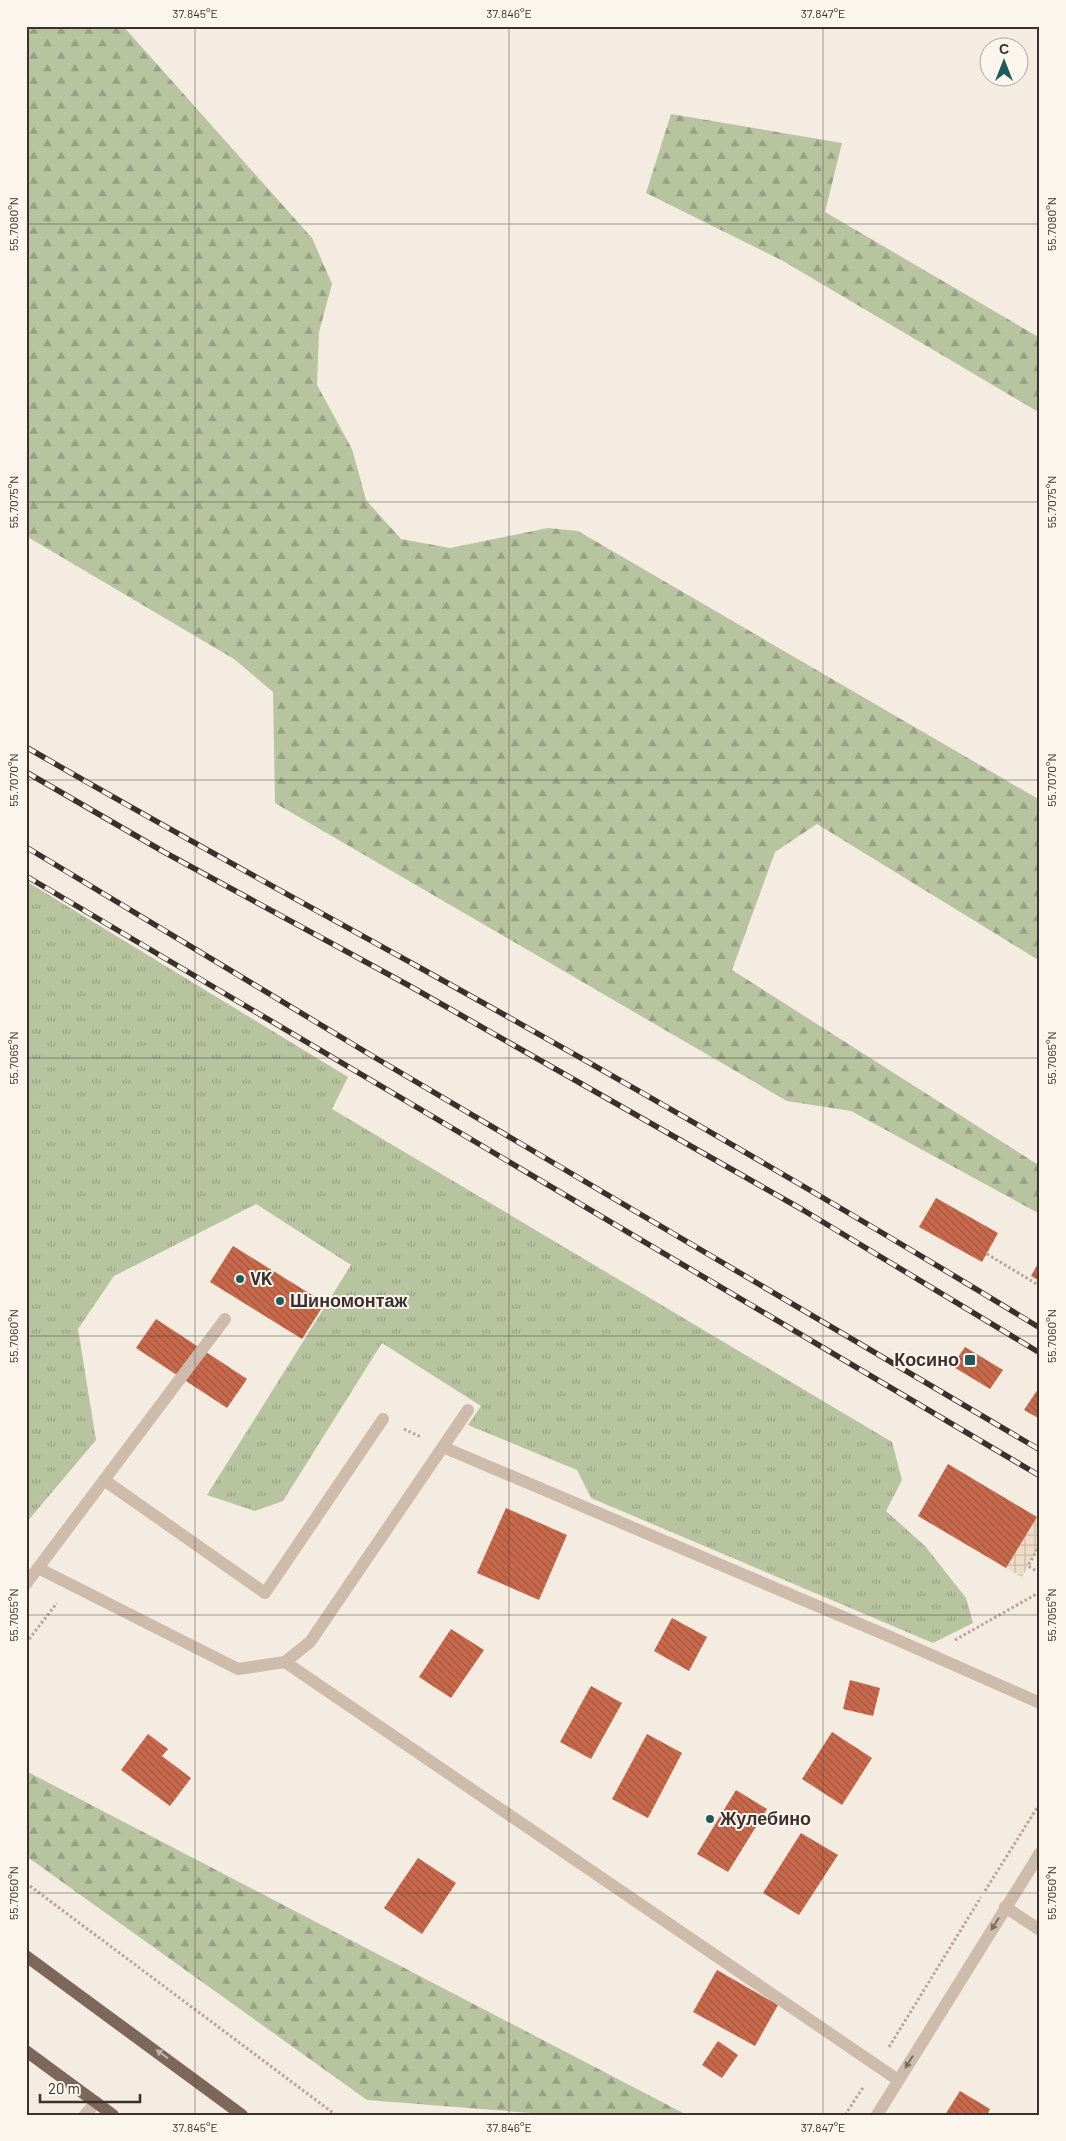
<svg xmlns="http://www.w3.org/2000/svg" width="1066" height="2141" font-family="Barlow,sans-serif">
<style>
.grass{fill:url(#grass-tufts)}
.forest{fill:url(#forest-firs)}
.plaza{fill:url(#plaza-grid)}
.building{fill:url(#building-back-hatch)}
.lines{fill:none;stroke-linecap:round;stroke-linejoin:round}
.path{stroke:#b9a596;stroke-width:3;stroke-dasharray:2.5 2.5;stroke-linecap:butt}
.service{stroke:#cdbbac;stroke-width:12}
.minor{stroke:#cdbbac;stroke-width:12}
.primary{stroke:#7d675c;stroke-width:12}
.rail-casing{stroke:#3b302b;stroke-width:5.5}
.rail{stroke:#fbf5ee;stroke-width:4;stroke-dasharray:11;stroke-linecap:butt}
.oneway{fill:#7d6f65}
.oneway2{fill:#c2b5ac}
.ticks{fill:none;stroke:#3b302b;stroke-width:1;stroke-opacity:0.45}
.poi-dot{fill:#1f5a5e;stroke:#fbf5ee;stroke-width:2}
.labels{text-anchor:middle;stroke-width:4;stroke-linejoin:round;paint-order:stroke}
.poi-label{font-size:18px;font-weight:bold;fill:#3b302b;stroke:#fbf5ee;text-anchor:start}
.neatline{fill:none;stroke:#3b302b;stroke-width:2}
.ticks-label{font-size:12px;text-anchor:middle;fill:#3b302b}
</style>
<defs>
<pattern id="grass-tufts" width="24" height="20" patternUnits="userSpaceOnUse" patternTransform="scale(1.25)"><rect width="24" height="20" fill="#b8c4a0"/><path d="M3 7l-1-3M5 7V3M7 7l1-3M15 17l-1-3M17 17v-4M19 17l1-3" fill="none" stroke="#97a083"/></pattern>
<pattern id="forest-firs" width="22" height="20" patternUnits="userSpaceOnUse" patternTransform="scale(1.25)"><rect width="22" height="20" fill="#b8c4a0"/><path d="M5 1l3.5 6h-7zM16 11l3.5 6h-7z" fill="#97a083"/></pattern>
<pattern id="plaza-grid" width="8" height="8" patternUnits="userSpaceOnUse" patternTransform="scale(1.25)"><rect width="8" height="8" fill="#ecdcc8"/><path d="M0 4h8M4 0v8" fill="none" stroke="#cbbdac"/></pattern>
<pattern id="building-back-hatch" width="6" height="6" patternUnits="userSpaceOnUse" patternTransform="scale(1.25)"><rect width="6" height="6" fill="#c8694b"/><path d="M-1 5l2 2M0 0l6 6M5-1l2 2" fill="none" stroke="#a4573f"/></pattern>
</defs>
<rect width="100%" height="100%" fill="#f4ebe1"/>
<path class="grass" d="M26 881 348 1077 332 1109 892 1442 902 1480 886 1511 925 1546 966 1598 973 1623 933 1643 591 1498 577 1470 468 1425 481 1406 382 1343 283 1501 255 1511 207 1495 351 1265 256 1204 114 1276 78 1329 96 1440 26 1523Z"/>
<g class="forest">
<path d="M26 26H123L312 238 332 284 319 332 317 385 352 449 366 500 401 539 450 548 548 528 578 531 1040 800V961L817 824 775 852 732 970 1040 1166V1214L851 1111 787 1101 275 803 273 692 234 659 26 536Z"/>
<path d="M671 114 842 143 825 212 1040 338V413L783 261 646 193Z"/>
<path d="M26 1771 687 2115H557L367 2100 26 1856Z"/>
</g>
<path class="plaza" d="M1037 1517 1040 1518V1545L1022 1577 1006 1568Z"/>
<g class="building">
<path d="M936 1198 998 1233 982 1262 919 1227Z"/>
<path d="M233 1246 325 1303 302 1339 210 1282Z"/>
<path d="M1040 1260V1281L1031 1276Z"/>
<path d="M156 1319 247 1379 227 1408 136 1348Z"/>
<path d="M965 1347 1003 1370 990 1389 952 1366Z"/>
<path d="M1040 1386V1419L1024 1410Z"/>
<path d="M948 1464 1037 1517 1006 1568 918 1516Z"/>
<path d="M506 1508 567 1535 539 1600 477 1573Z"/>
<path d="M672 1618 707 1637 689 1671 654 1651Z"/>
<path d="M451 1629 484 1650 451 1698 419 1677Z"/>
<path d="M850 1680 880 1688 873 1716 843 1709Z"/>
<path d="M591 1686 622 1703 591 1759 560 1742Z"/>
<path d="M832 1732 872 1758 842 1805 802 1779Z"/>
<path d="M148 1734 168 1749 162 1756 191 1778 170 1806 121 1770Z"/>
<path d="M647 1734 682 1753 648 1818 612 1799Z"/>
<path d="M736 1790 767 1809 728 1872 697 1854Z"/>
<path d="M801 1833 838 1855 799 1915 763 1893Z"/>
<path d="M418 1858 456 1883 422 1934 384 1908Z"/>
<path d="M717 1970 778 2005 755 2046 693 2012Z"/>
<path d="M718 2041 738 2055 722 2078 702 2065Z"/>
<path d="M960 2091 990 2109 987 2115H945Z"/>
</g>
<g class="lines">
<g class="path">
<path d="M987 1254 1040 1286"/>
<path d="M404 1429 421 1437"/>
<path d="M1040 1545 1028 1566 1040 1573"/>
<path d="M955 1640 1040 1592"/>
<path d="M26 1643 57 1603"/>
<path d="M26 1883 336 2115"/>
<path d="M985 1891 1040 1803"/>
<path d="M889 2047 981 1897"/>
<path d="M845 2115 864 2086"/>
</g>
<g class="service">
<path d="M443 1447 893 1638 1040 1703"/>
<path d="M104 1480 265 1593 383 1419"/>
<path d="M38 1568 238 1669 285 1662 310 1642 468 1410"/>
<path d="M26 1584 225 1319"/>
<path d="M285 1662 898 2080"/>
<path d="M85 2115 96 2102"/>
</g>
<g class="minor">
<path d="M1005 1907 1040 1930"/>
<path d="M877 2115 1040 1853"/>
</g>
<g class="primary">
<path d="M26 1956 242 2115"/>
<path d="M26 2051 113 2115"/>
</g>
<defs>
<g id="rail">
<path d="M26 747C155 822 285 893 415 965 626 1082 834 1202 1040 1328"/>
<path d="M26 772 164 852 408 985 803 1210 1040 1353"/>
<path d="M26 847 374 1057 1040 1450"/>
<path d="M26 876 1040 1476"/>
</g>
</defs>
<use href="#rail" class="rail-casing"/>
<use href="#rail" class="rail"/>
</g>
<defs><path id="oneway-solid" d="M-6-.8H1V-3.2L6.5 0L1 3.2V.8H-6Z" transform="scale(1.25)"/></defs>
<g class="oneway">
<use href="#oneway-solid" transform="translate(995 1924) rotate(122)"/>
<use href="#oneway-solid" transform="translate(909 2062) rotate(122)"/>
</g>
<use class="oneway2" href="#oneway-solid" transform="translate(162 2054) rotate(-144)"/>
<path class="ticks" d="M195 26V2115M509 26V2115M823 26V2115M26 224H1040M26 502H1040M26 780H1040M26 1058H1040M26 1336H1040M26 1615H1040M26 1893H1040"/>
<g class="poi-dot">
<circle cx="240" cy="1279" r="5"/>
<circle cx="280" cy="1301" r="5"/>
<rect x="964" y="1354" width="12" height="12" rx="2.5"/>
<circle cx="710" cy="1819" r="5"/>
</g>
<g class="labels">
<g class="poi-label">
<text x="250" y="1285">VK</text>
<text x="290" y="1307">Шиномонтаж</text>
<text x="959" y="1366" text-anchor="end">Косино</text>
<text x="720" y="1825">Жулебино</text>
</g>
</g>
<rect width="1066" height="2141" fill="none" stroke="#fbf5ee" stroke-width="55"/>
<g transform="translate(1004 62)"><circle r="24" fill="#fbf5ee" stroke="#aea6a0"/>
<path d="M0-4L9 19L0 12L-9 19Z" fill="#1f5a5e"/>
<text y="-8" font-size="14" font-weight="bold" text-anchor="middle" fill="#3b302b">С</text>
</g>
<path d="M40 2094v8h100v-8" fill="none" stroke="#3b302b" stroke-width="2.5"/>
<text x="48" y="2094" font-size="15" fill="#3b302b" stroke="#fbf5ee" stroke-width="4" paint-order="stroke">20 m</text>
<rect x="28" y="28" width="1010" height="2086" class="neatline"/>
<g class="ticks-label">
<text x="195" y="18">37.845°E</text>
<text x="509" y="18">37.846°E</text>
<text x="823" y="18">37.847°E</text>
<text transform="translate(14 224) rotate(-90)" y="4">55.7080°N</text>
<text transform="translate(1052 224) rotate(-90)" y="4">55.7080°N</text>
<text transform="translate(14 502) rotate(-90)" y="4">55.7075°N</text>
<text transform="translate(1052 502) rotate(-90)" y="4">55.7075°N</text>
<text transform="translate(14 780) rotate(-90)" y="4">55.7070°N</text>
<text transform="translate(1052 780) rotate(-90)" y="4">55.7070°N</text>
<text transform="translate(14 1058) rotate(-90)" y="4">55.7065°N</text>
<text transform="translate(1052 1058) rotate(-90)" y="4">55.7065°N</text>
<text transform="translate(14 1336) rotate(-90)" y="4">55.7060°N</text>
<text transform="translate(1052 1336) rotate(-90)" y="4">55.7060°N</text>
<text transform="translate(14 1615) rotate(-90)" y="4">55.7055°N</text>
<text transform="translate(1052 1615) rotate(-90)" y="4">55.7055°N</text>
<text transform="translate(14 1893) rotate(-90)" y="4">55.7050°N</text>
<text transform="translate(1052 1893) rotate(-90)" y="4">55.7050°N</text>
<text x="195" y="2132">37.845°E</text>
<text x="509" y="2132">37.846°E</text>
<text x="823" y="2132">37.847°E</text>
</g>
</svg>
